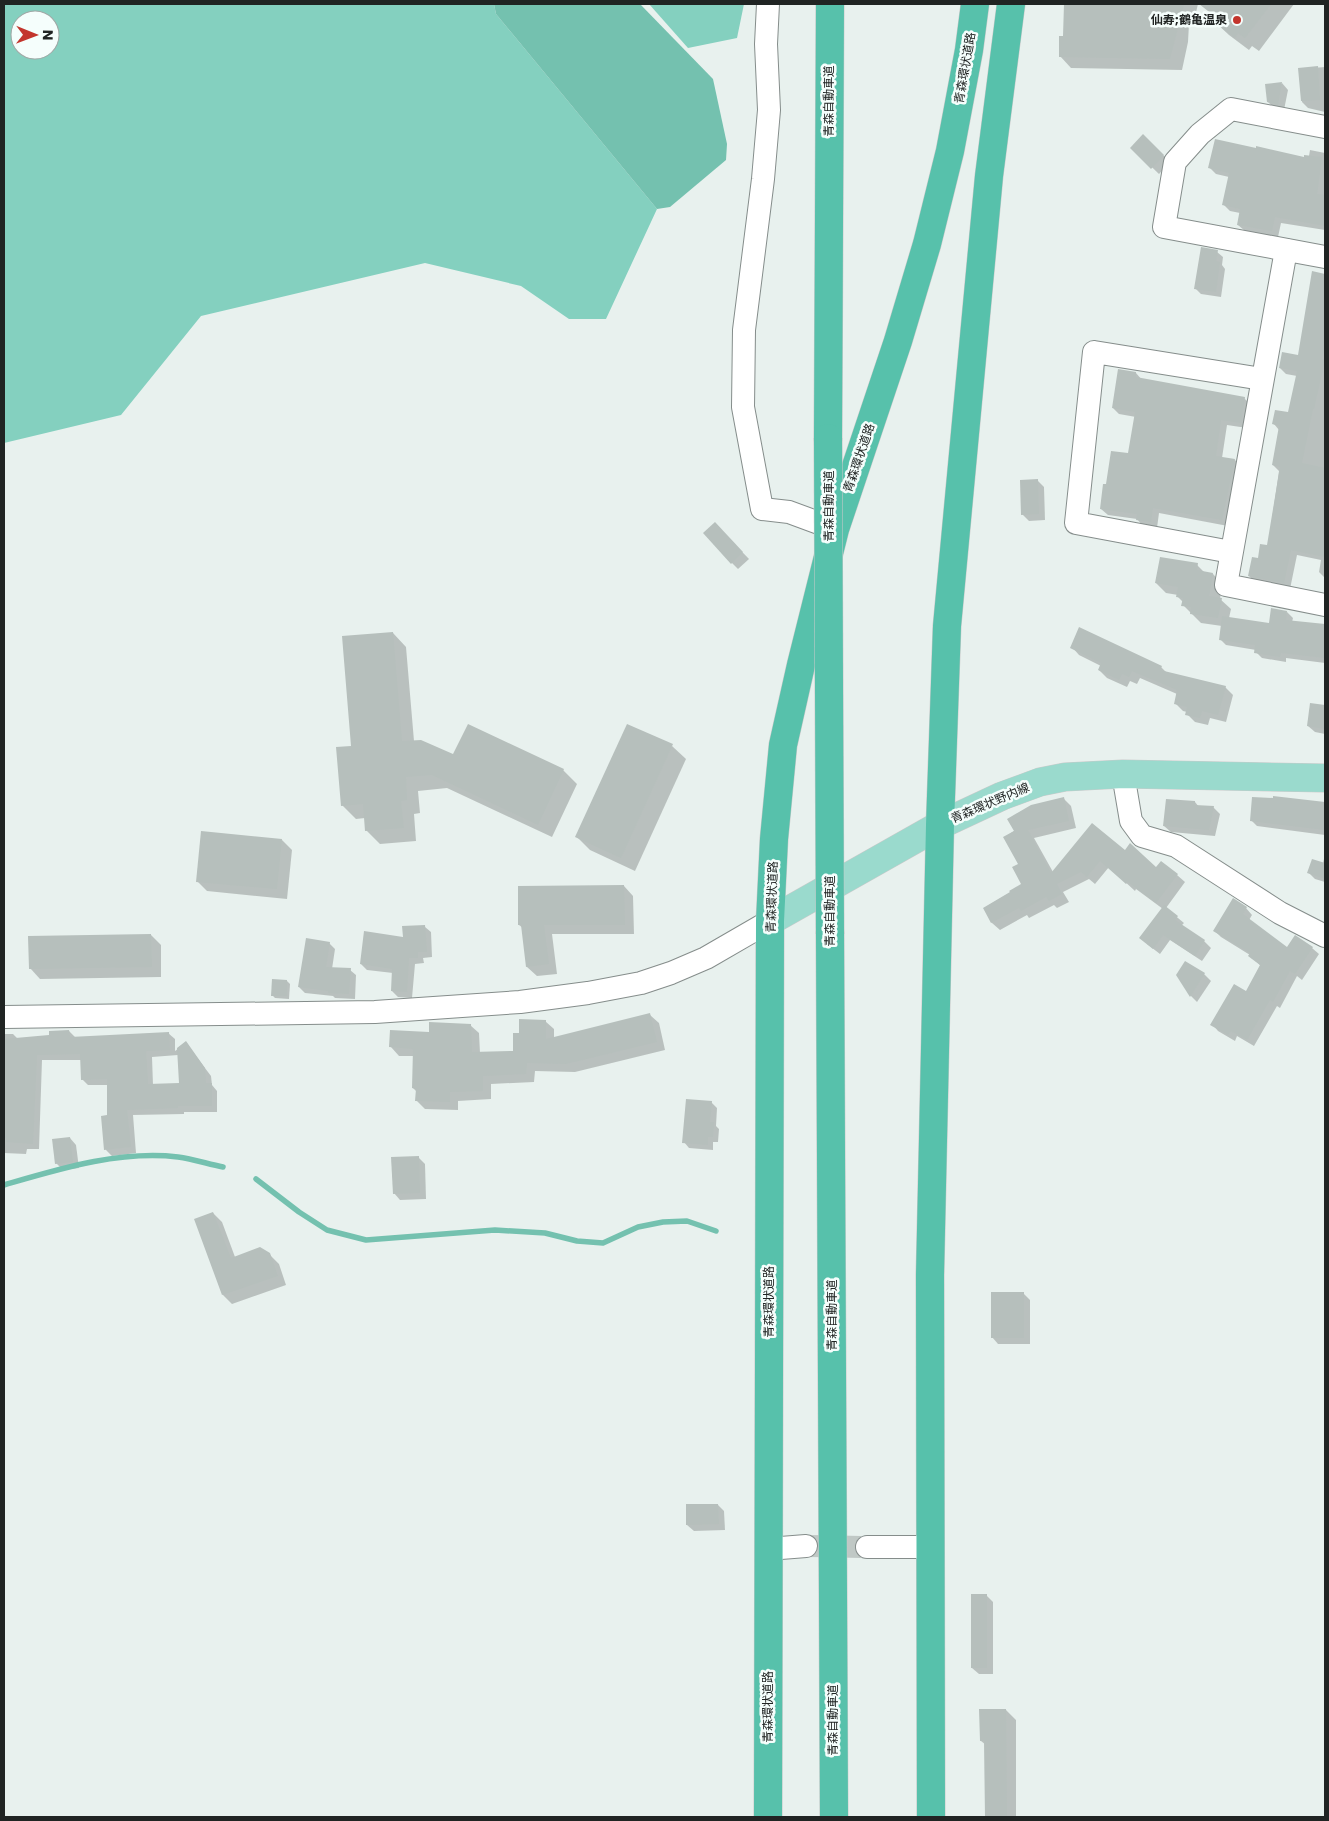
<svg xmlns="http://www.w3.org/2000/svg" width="1329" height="1821" font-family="Poppins,'Noto Sans JP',sans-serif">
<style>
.forest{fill:#84d0bf;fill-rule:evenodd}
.water{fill:#74c1af}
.shadow{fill:#0003;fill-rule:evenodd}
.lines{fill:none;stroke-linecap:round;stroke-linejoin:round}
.stream{stroke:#74c1af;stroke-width:5.5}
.building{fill:#b6bfbc}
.minor-tunnel{stroke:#c0c8c5;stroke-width:22;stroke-dasharray:22 11;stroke-linecap:butt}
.minor-casing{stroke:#858d8b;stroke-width:24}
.major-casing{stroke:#c9caca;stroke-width:29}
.highway-casing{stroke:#c9caca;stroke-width:29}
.minor{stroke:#fff;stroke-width:22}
.major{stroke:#9adacd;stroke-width:28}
.highway{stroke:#57c1ab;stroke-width:28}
.highway-bridge-casing{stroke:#c9caca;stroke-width:29;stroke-linecap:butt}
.highway-bridge{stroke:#57c1ab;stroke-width:28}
.poi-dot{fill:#c3352d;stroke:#f5fefc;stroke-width:2}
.labels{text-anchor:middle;stroke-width:5;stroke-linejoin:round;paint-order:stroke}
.poi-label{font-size:12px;font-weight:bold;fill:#202423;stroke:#f5fefc;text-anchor:end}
.street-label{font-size:12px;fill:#202423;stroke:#f5fefc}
</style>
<rect width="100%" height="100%" fill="#e8f1ee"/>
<g class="forest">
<path d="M4 4H494L496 14 657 209 606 319H569L521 286 425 263 201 316 121 415 4 443ZM20 20H50V50H20Z"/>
<path d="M649 4H744L737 38 688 48Z"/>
</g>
<path class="water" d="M494 4H640L713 79 727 144 726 160 670 207 657 209 496 14Z"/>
<g class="shadow">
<path d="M1063 4H1198L1193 25 1189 24 1188 42 1182 70 1071 68 1060 56 1065 37V6Z"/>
<path d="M1214 4H1294L1259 51 1252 46 1249 50 1229 35 1215 22 1218 19 1209 10Z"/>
<path d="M1325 67V112L1308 108 1302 102 1300 69Z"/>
<path d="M1282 83 1288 90 1284 110 1275 109 1268 102Z"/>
<path d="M1143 135 1170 162 1159 174 1132 148Z"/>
<path d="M1310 150 1325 153V230L1281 223 1278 237 1245 231 1238 225 1240 213 1230 211 1224 205 1229 177 1216 174 1210 168 1305 158 1309 156Z"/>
<path d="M1217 252 1223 257 1222 265 1225 269 1221 297 1201 294 1195 288Z"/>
<path d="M1313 273 1325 275V578L1319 572 1321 560 1297 555 1290 589 1255 582 1249 576 1268 547 1279 471 1273 465 1279 430 1274 424 1289 414 1297 376 1286 374 1280 368 1299 356Z"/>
<path d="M1136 373 1142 380 1244 398 1250 404 1247 428 1227 425 1222 458 1235 460 1241 467 1228 526 1159 513 1157 528 1143 526 1137 519 1108 515 1101 509 1107 485 1129 455 1136 417 1119 414 1113 408Z"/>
<path d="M1037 480 1044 487 1045 520 1029 521 1022 514Z"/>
<path d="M721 530 749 559 738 569 732 563Z"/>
<path d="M1197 565 1205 573 1213 574 1222 584 1220 599 1231 609 1229 618 1270 624 1287 612 1293 618 1292 622 1325 626V663L1286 658V662L1262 658 1256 652V650L1226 645 1220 639 1222 626 1201 623 1183 605V602L1178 597V595L1166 593 1156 583Z"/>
<path d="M393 633 406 647 414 741 454 756 468 726 563 770 577 784 552 837 447 788 418 791 420 813 414 814 416 841 380 844 366 830 365 818 356 819 342 805 352 747Z"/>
<path d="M1072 647 1161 667 1167 673 1225 687 1233 695 1226 722 1210 718 1208 725 1195 722 1187 714V712L1183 711 1175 703 1177 694 1140 678 1137 684 1130 681 1127 687 1107 678 1099 670 1101 666 1079 655Z"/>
<path d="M1312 704 1325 706V734L1315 732 1308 726Z"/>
<path d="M672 746 686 759 635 871 590 850 577 837Z"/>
<path d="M1274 797 1325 803V835L1257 826 1251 820 1274 800Z"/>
<path d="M1063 798 1071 806 1076 828 1034 838 1053 872 1125 851 1156 869 1177 875 1185 882 1166 908 1184 923 1181 926 1204 941 1211 948 1202 961 1170 940 1160 954 1147 944 1163 909 1136 889 1135 891 1109 867 1095 884 1089 879 1063 892 1069 902 1057 908 1054 905 1029 918 1027 915 1000 930 992 923 984 908 1023 885 1020 864 1005 837Z"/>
<path d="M1195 802 1199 807H1213L1220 814 1215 836 1171 832 1164 826Z"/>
<path d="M282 840 292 850 287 899 207 891 197 881Z"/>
<path d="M1325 855V882L1315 879 1309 873 1323 863Z"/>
<path d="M624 886 633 896 634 934H552L557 974 537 976 527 967 523 928 519 925Z"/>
<path d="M1246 908 1252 915 1249 920 1287 949 1295 937 1312 948 1319 954 1302 980 1297 976 1280 1008 1277 1006 1254 1046 1237 1036 1235 1041 1218 1031 1212 1024 1246 993 1261 966 1250 955 1221 937 1215 931Z"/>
<path d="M425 927 431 932 432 957 423 958 424 963 415 964 412 998 398 997 392 991 393 973 367 970 361 964Z"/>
<path d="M151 935 161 945V977L40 979 30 968Z"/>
<path d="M329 943 335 949 332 969 350 970 356 975 355 999 335 998 333 996 305 993 299 987Z"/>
<path d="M1204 974 1211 981 1197 1002 1191 996 1177 975Z"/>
<path d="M287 981 290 984 289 999 275 998 272 995Z"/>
<path d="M650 1015 659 1023 665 1050 575 1072 535 1071 534 1082 491 1084V1099L458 1101V1110L425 1109 416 1100 417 1092 413 1088 414 1056H399L391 1047 430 1033 470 1025 479 1033 480 1053 514 1052 520 1034 545 1021 554 1029V1038Z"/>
<path d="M69 1031 76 1038 168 1033 175 1039V1051L186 1043 211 1076 212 1085 217 1091V1112H184V1114L133 1115 136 1153 112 1156 106 1150 109 1116 108 1085H88L82 1079V1060H42L39 1149H27L26 1154 4 1153V1034H13L18 1039 50 1037ZM178 1055 180 1084 153 1085 152 1057Z"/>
<path d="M711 1102 717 1108 716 1126 719 1129 718 1142H713V1150L689 1148 684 1142Z"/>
<path d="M70 1138 76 1145 79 1168 63 1170 56 1163Z"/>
<path d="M418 1157 425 1164 426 1199 400 1200 394 1193Z"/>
<path d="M213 1213 222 1222 235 1257 269 1254 279 1264 286 1285 232 1304 223 1295Z"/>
<path d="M1023 1293 1030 1300V1344H998L992 1337Z"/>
<path d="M718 1505 724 1511 725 1530 694 1531 687 1525Z"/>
<path d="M986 1595 993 1602V1674H979L972 1668Z"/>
<path d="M1006 1710 1016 1720V1817H986V1745L981 1741Z"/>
</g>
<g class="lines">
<g class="stream">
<path d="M256 1179 299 1212 327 1230 366 1240 495 1230 545 1233 577 1241 603 1243 638 1227 663 1222 687 1221 716 1231"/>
<path d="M4 1185C59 1169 120 1150 178 1157 193 1159 208 1164 223 1167"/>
</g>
</g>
<g class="building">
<path d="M1064 4H1184L1170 59 1059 57V36H1063Z"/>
<path d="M1199 4H1271L1245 38 1238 33 1235 38 1214 22 1217 18Z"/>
<path d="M1318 66 1320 100 1301 101 1298 68Z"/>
<path d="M1282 82 1278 105 1267 102 1265 84Z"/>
<path d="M1143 134 1164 155 1151 169 1130 148Z"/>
<path d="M1215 139 1256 148V146L1304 157V155L1322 157 1317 194 1325 195V226L1275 217 1272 231 1237 225 1240 209 1222 205 1229 173 1208 168Z"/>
<path d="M1201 247 1218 250 1216 261 1220 262 1216 292 1194 289Z"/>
<path d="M1312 271 1325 274V344L1322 359 1325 360 1314 409H1313L1302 463 1325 468V557L1291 550 1284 583 1248 576 1252 557 1258 558 1260 544 1267 545 1280 467 1272 465 1279 426 1272 424 1275 410 1288 412 1297 371 1279 368 1282 352 1298 355Z"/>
<path d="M1118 369 1136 372V377L1245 397 1241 423 1221 420 1216 456 1235 459 1222 520 1153 508 1151 522 1136 520 1137 514 1100 509 1103 484H1106L1111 451 1128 453 1135 412 1112 408Z"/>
<path d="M1038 479 1039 514 1021 515 1020 480Z"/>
<path d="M715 522 743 552 731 564 703 533Z"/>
<path d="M1160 557 1198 563 1197 570 1213 573 1209 596 1222 598 1218 618 1190 614 1191 607 1181 606 1183 598 1176 597 1178 587 1155 583Z"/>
<path d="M1271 608 1287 611 1286 620 1325 624V658L1281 653 1280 657 1254 653 1255 645 1219 640 1222 616 1269 623Z"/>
<path d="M1079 627 1162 666 1160 670 1226 686 1218 715 1202 711 1200 718 1185 715 1187 707 1174 704 1177 690 1132 671 1129 677 1122 674 1119 680 1098 670 1101 663 1070 648Z"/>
<path d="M393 632 402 741 421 740 453 754 468 724 564 769 538 825 432 775 406 777 407 800 401 801 404 828 365 831 363 804 341 806 336 747 351 746 342 636Z"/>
<path d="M1310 703 1325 705V729L1307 726Z"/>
<path d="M627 724 673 744 621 858 575 837Z"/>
<path d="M1273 796 1325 802V830L1250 821 1252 797 1273 798Z"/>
<path d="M1064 797 1069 821 1028 830 1051 873 1092 823 1125 850 1130 843 1156 867 1161 861 1178 874 1156 903 1128 882 1126 884 1100 861 1087 877 1081 872 1057 884 1062 894 1049 901 1046 897 1021 911 1019 908 991 923 983 908 1010 892 1009 891 1021 884 1012 867 1018 864 1003 837 1014 831 1007 819 1031 805Z"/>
<path d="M1166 799 1195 801V805L1214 806 1209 830 1163 826Z"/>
<path d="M201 831 282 839 277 889 196 882Z"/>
<path d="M1312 859 1325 863V879L1307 873Z"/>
<path d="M624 885 625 925H544L549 964 526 967 521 925H518V886Z"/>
<path d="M1233 898 1247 907 1243 914 1287 947 1295 935 1313 947 1295 974 1290 971 1273 1002 1270 1000 1247 1040 1231 1031 1228 1035 1210 1025 1234 984 1246 991 1260 965 1248 956 1250 953 1213 931Z"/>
<path d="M1164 905 1178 916 1175 920 1205 940 1195 956 1163 935 1153 949 1139 938Z"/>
<path d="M425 925 427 952H418V958H409L407 992 391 991 392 969 360 964 364 931 403 937 402 926Z"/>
<path d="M151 934 152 967 29 969 28 936Z"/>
<path d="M306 938 330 942 326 967 351 968 349 994 328 993V991L298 987Z"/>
<path d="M1185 961 1205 973 1190 997 1176 975Z"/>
<path d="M272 979 287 980V996H271Z"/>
<path d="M650 1013 657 1042 566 1064 527 1063 526 1074 483 1076V1091L450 1092V1102L415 1101 416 1089 412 1088 413 1049 389 1047 390 1030 429 1032V1022L471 1024 472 1052 513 1051V1033H519V1019L546 1020V1039Z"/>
<path d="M69 1030 70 1037 169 1032 170 1050 146 1051 148 1084 179 1083 177 1048 186 1041 205 1068 206 1083H212V1106H178V1108L127 1110 131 1147 104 1150 101 1116 107 1115V1079L81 1080 80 1054 37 1055 33 1144 6 1142V1138H4V1039L49 1035V1031Z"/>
<path d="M686 1099 712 1101 710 1122H714L713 1137H708V1145L682 1143Z"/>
<path d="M70 1137 73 1162 55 1164 52 1139Z"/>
<path d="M419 1156 420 1193 393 1194 391 1157Z"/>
<path d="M213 1212 231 1258 260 1247 270 1253 278 1276 222 1295 194 1219Z"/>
<rect x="991" y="1292" width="33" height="46"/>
<path d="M686 1504H718L719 1524 686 1525Z"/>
<rect x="971" y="1594" width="16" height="74"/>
<path d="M979 1709H1006L1007 1817H985L984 1741H980Z"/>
</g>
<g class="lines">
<path class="minor-tunnel" d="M806 1546 867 1547"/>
<defs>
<g id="minor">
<path d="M768 4 766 44 769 110 763 179 744 330 743 407 762 509 789 512 835 529"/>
<path d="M1325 127 1231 109 1200 134 1175 162 1164 227 1325 257"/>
<path d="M1286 250 1226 585 1325 605"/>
<path d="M1231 552 1076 523 1094 352 1262 379"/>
<path d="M1123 774 1131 821 1142 836 1176 846 1280 913 1325 936"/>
<path d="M4 1017 375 1012 520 1002 588 993 641 983 671 973 706 958 770 921"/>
<path d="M867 1547H930"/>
<path d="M768 1549 806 1546"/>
</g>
<path id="major" d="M770 921 940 825 1002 796 1040 782 1065 777 1123 774 1325 778"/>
<g id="highway">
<path d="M828 438 830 4"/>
<path d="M830 934 834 1817"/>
<path d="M768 1817 770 921 774 839 783 745 801 665 835 529 898 341 927 244 950 151 969 50 975 4"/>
<path d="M931 1817 930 1275 940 825 947 626 989 176 1011 4"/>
</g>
</defs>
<use href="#minor" class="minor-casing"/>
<use href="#major" class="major-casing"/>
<use href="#highway" class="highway-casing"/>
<use href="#minor" class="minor"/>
<use href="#major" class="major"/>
<use href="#highway" class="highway"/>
<defs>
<path id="highway-bridge" d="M828 438 830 934"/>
</defs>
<use href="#highway-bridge" class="highway-bridge-casing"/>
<use href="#highway-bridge" class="highway-bridge"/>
</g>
<circle class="poi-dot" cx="1237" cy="20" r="5"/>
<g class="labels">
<g class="poi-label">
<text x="1227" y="24">仙寿;鶴亀温泉</text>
</g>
<g class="street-label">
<text transform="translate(965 68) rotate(-80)" y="4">青森環状道路</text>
<text transform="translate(829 101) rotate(-90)" y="4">青森自動車道</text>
<text transform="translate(859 458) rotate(-71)" y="4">青森環状道路</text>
<text transform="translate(829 506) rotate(-90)" y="4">青森自動車道</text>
<text transform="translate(990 803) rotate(-23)" y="4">青森環状野内線</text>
<text transform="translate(772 897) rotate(-88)" y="4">青森環状道路</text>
<text transform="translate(830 911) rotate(-90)" y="4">青森自動車道</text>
<text transform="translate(769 1302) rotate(-90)" y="4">青森環状道路</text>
<text transform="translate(832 1315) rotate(-90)" y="4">青森自動車道</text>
<text transform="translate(768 1707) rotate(-90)" y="4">青森環状道路</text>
<text transform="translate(833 1720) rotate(-90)" y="4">青森自動車道</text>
</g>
</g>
<rect width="1329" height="1821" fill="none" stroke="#202423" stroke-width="10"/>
<g transform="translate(35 35) rotate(91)"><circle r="24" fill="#f5fefc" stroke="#a0a7a5"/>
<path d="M0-4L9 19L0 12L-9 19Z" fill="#c3352d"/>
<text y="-8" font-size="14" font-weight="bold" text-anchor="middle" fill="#202423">N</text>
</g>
</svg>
